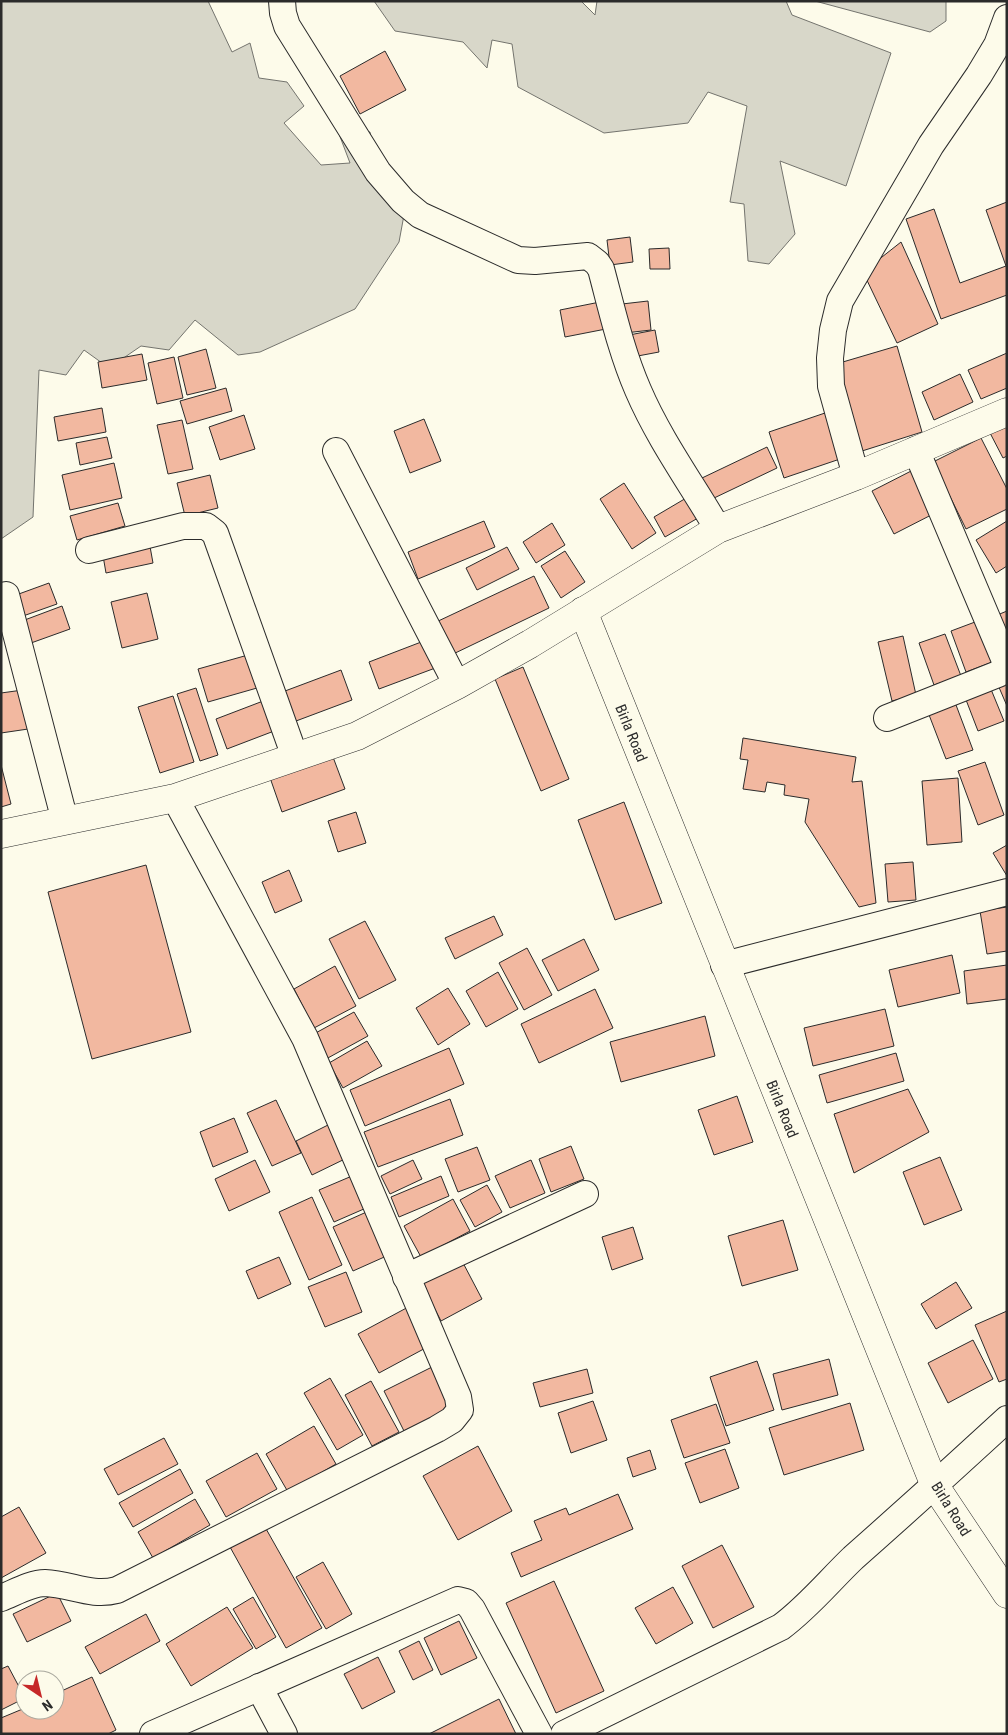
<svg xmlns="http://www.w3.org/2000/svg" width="1008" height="1735" font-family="'Roboto Condensed',sans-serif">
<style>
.water{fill:#d8d7c9;stroke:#74746e}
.building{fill:#f2b8a0;stroke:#2b2b2b}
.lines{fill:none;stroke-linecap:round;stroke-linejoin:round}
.minor-casing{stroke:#2b2b2b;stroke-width:28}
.tertiary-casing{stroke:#2b2b2b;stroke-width:29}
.secondary-casing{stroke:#2b2b2b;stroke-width:29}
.minor{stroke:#fdfbea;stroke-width:26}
.tertiary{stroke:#fdfbea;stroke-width:28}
.secondary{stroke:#fdfbea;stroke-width:28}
.labels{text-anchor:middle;stroke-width:4;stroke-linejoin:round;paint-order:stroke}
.street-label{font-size:15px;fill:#2b2b2b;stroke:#fdfbea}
</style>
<rect width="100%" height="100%" fill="#fdfbea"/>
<g class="water">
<path d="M1 1H208L232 52 250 43 259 78 287 82 304 106 284 123 321 165 350 163 336 126 370 132 376 175 409 188 399 242 355 309 260 352 238 355 195 320 169 350 141 346 109 368 84 350 66 375 39 370 33 517 1 539Z"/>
<path d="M374 1H581L595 15 597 1H786L792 15 891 53 846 186 780 161 795 234 769 264 748 261 744 204 730 202 747 106 708 92 688 123 604 133 518 87 512 44 492 40 487 68 463 42 395 31Z"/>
<path d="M815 1H946V21L930 32Z"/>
</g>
<g class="building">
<path d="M385 51 406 90 360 114 340 76Z"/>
<path d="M1007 202V295L941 319 906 219 934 209 960 283 1006 266 986 210Z"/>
<path d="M630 237 633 262 610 265 607 240Z"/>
<path d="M901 242 938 324 897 343 863 272Z"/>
<path d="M669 248 670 269H650L649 249Z"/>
<path d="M605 301 611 328 565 337 560 310Z"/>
<path d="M648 301 651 330 625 333 622 304Z"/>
<path d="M655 330 659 352 627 358 624 336Z"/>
<path d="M897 346 922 432 862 451 836 364Z"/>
<path d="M206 349 216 388 187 395 178 357Z"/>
<path d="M1007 353V388L981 399 968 370Z"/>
<path d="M142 354 147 380 102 388 98 362Z"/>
<path d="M174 357 183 398 157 404 148 363Z"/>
<path d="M960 374 973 402 934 420 922 392Z"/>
<path d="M226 388 232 411 187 424 180 401Z"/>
<path d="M102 408 106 432 58 441 54 417Z"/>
<path d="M825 413 840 459 784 478 769 432Z"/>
<path d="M244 415 255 449 220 460 209 427Z"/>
<path d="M424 419 441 461 410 473 394 431Z"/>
<path d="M182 420 193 469 168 474 157 425Z"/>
<path d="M1007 422V456L1003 458 989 431Z"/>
<path d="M107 437 112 458 80 465 76 443Z"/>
<path d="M981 438 1007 489V509L966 529 933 462Z"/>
<path d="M767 447 777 468 712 499 702 478Z"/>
<path d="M114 463 122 498 70 510 62 475Z"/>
<path d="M917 468 939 511 894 534 872 491Z"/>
<path d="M210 475 218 508 185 516 177 483Z"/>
<path d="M624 483 656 533 632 549 600 499Z"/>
<path d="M693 494 705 514 665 537 654 517Z"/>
<path d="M118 503 125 526 77 540 70 516Z"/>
<path d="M484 521 495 547 418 579 408 552Z"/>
<path d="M1007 521V566L996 573 976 540Z"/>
<path d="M552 523 565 545 536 563 523 542Z"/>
<path d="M149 541 153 563 106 573 102 550Z"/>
<path d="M507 547 519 569 477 590 466 568Z"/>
<path d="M565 551 585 582 561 598 541 566Z"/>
<path d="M534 576 549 608 449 656 434 623Z"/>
<path d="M49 583 57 604 23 616 16 595Z"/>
<path d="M147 593 158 639 122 648 111 602Z"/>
<path d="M62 606 70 629 31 643 22 621Z"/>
<path d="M1007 611V659L990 618Z"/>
<path d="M983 619 998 660 966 672 951 631Z"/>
<path d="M945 634 961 676 934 685 919 643Z"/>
<path d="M903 636 916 695 892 701 878 642Z"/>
<path d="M429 639 438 667 379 689 369 662Z"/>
<path d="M248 655 257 688 208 702 198 669Z"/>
<path d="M523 667 569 779 541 791 495 679Z"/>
<path d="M341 670 352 700 288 724 277 694Z"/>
<path d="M1007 674V706L995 678Z"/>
<path d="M988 682 1004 721 978 731 963 692Z"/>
<path d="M196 688 218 755 200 761 177 694Z"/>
<path d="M30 689 35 728 1 733V693Z"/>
<path d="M173 696 194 762 160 773 138 707Z"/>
<path d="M953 697 973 750 946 759 926 707Z"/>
<path d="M271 698 282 728 227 749 216 719Z"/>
<path d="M743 738 856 757 852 782 862 781 876 903 859 907 805 822 809 799 784 795 785 785 767 782 765 792 743 789 748 760 740 759Z"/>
<path d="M330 749 345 789 282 812 268 772Z"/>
<path d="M985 762 1004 815 978 825 958 771Z"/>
<path d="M1 765 11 804 1 807Z"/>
<path d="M958 778 962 842 927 845 922 781Z"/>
<path d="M624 802 662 903 615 920 578 820Z"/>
<path d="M356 812 366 843 338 852 328 821Z"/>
<path d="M1007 845V876L993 853Z"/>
<path d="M913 862 916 900 888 902 885 864Z"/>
<path d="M146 865 191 1032 92 1059 48 892Z"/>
<path d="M289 870 302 901 275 913 262 882Z"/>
<path d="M1007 907V951L987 954 980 911Z"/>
<path d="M494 916 503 935 455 959 445 938Z"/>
<path d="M365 921 396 980 359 999 329 939Z"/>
<path d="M584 939 599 970 558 991 542 960Z"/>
<path d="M527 948 552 995 524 1010 499 963Z"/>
<path d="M952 955 960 993 898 1007 889 970Z"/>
<path d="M1007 965V999L967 1004 964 971Z"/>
<path d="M335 966 356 1006 314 1028 294 989Z"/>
<path d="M498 972 518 1009 486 1027 466 991Z"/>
<path d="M448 988 470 1024 438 1045 416 1008Z"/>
<path d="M595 989 613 1028 539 1063 521 1024Z"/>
<path d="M885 1009 894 1046 813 1066 804 1028Z"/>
<path d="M354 1012 368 1036 326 1059 312 1035Z"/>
<path d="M705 1016 715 1056 621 1082 610 1042Z"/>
<path d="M367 1041 382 1066 343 1088 329 1063Z"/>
<path d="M449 1048 464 1084 365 1126 350 1090Z"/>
<path d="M896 1053 904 1081 827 1103 819 1075Z"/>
<path d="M908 1089 929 1132 854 1173 834 1114Z"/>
<path d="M737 1096 753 1142 714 1155 698 1110Z"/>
<path d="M450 1099 463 1135 378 1167 364 1132Z"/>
<path d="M276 1100 301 1153 272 1166 247 1113Z"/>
<path d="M234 1118 248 1152 213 1167 200 1132Z"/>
<path d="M334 1122 351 1156 312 1175 296 1141Z"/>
<path d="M571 1146 584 1179 551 1192 539 1159Z"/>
<path d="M477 1147 490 1180 458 1192 445 1159Z"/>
<path d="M940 1157 962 1210 924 1225 903 1172Z"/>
<path d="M255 1160 270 1192 229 1211 215 1179Z"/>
<path d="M413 1160 422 1179 390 1194 381 1176Z"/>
<path d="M531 1160 545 1193 510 1208 495 1176Z"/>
<path d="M359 1173 373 1205 334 1222 319 1190Z"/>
<path d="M441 1176 449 1196 399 1217 391 1197Z"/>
<path d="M487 1185 502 1212 475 1227 460 1200Z"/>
<path d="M312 1197 342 1265 309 1280 279 1212Z"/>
<path d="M453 1199 470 1231 421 1257 404 1226Z"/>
<path d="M371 1210 391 1254 353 1271 333 1227Z"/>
<path d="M783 1220 798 1270 742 1286 728 1236Z"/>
<path d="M633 1227 643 1259 612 1270 602 1237Z"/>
<path d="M279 1257 291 1284 258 1299 246 1271Z"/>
<path d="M461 1259 482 1299 441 1321 420 1280Z"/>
<path d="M346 1272 362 1312 325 1327 308 1287Z"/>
<path d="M956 1282 972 1308 936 1329 921 1304Z"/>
<path d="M412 1305 433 1344 379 1373 358 1334Z"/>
<path d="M1007 1311V1379L999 1382 975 1325Z"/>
<path d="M973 1340 993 1379 948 1403 928 1363Z"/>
<path d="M829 1359 838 1395 782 1410 773 1374Z"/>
<path d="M757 1361 774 1410 726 1426 710 1377Z"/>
<path d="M438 1364 458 1405 404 1431 384 1391Z"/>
<path d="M587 1369 593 1393 540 1407 533 1383Z"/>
<path d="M330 1378 363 1435 337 1450 304 1393Z"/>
<path d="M371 1381 399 1432 372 1446 345 1395Z"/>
<path d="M593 1401 607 1440 571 1453 558 1413Z"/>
<path d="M850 1403 864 1450 784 1475 769 1428Z"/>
<path d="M716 1404 730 1443 684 1458 671 1420Z"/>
<path d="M314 1426 336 1464 288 1492 266 1454Z"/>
<path d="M164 1438 178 1464 118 1495 104 1469Z"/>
<path d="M478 1446 512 1511 458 1540 423 1476Z"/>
<path d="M725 1449 739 1488 700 1503 685 1463Z"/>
<path d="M650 1450 656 1469 633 1477 627 1458Z"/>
<path d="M257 1453 277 1489 226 1517 206 1481Z"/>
<path d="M180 1469 193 1493 133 1527 119 1503Z"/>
<path d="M618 1494 633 1529 521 1577 511 1553 542 1540 534 1521 566 1508 569 1515Z"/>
<path d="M195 1499 210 1525 153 1558 138 1532Z"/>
<path d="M19 1507 46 1553 1 1578V1517Z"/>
<path d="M265 1527 322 1628 286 1648 230 1547Z"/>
<path d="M722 1545 754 1607 713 1628 682 1566Z"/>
<path d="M323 1562 352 1614 326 1629 296 1577Z"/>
<path d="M554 1581 604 1691 556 1713 506 1603Z"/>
<path d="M673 1587 693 1623 656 1644 635 1608Z"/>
<path d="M57 1593 71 1621 27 1642 13 1614Z"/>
<path d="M253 1597 276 1637 256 1649 233 1609Z"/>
<path d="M227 1607 253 1648 191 1686 166 1644Z"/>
<path d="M146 1614 160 1641 100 1674 85 1647Z"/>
<path d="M459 1621 477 1658 441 1675 424 1638Z"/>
<path d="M419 1641 433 1670 413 1680 399 1651Z"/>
<path d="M378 1657 395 1692 362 1709 344 1674Z"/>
<path d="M8 1666 25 1698 1 1710V1669Z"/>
<path d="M92 1677 116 1730 108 1734H1V1718L25 1708V1710H55V1694Z"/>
<path d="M499 1699 516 1734H429Z"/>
</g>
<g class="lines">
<defs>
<g id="minor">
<path d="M282 1 283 13 287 26 378 172 403 201 420 215 518 260 535 261 588 256 597 263 601 269C612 310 621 351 638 390 659 439 691 483 718 529"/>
<path d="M336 451 457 685"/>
<path d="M856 476 831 386 830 358 833 330 840 301 931 145 979 75 997 45 1007 18"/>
<path d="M89 550 183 526H206L215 533 295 757"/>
<path d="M6 595 65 821"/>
<path d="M887 718 998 674 1003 670 1006 663 916 450"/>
<path d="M724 965 1007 892"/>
<path d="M406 1277 585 1194"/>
<path d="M1 1598C14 1593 31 1583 45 1583 71 1584 91 1597 117 1590L437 1429 452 1420 460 1410 458 1397 305 1038 175 798"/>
<path d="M259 1687 284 1734"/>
<path d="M153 1734 458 1600 466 1602 472 1609 539 1734"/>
<path d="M564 1734 781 1627C808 1607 829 1581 853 1558 905 1512 956 1466 1007 1419"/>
</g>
<path id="tertiary" d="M583 611 935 1486 1007 1594"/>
<path id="secondary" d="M1 834 175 798 357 736 457 685 530 644 718 529 856 476 1007 412"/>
</defs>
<use href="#minor" class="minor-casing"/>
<use href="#tertiary" class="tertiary-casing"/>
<use href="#secondary" class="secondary-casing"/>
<use href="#minor" class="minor"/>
<use href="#tertiary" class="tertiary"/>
<use href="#secondary" class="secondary"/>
</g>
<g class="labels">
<g class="street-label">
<text transform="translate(631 733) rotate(68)" y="5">Birla Road</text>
<text transform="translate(782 1109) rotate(68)" y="5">Birla Road</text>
<text transform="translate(951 1509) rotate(58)" y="5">Birla Road</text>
</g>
</g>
<rect width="1008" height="1735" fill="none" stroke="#2b2b2b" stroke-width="5"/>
<g transform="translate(40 1695) rotate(145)"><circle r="24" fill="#fdfbea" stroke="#a9a89e"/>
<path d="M0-4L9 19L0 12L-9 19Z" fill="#c62828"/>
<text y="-8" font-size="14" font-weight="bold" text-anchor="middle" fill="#2b2b2b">N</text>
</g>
</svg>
